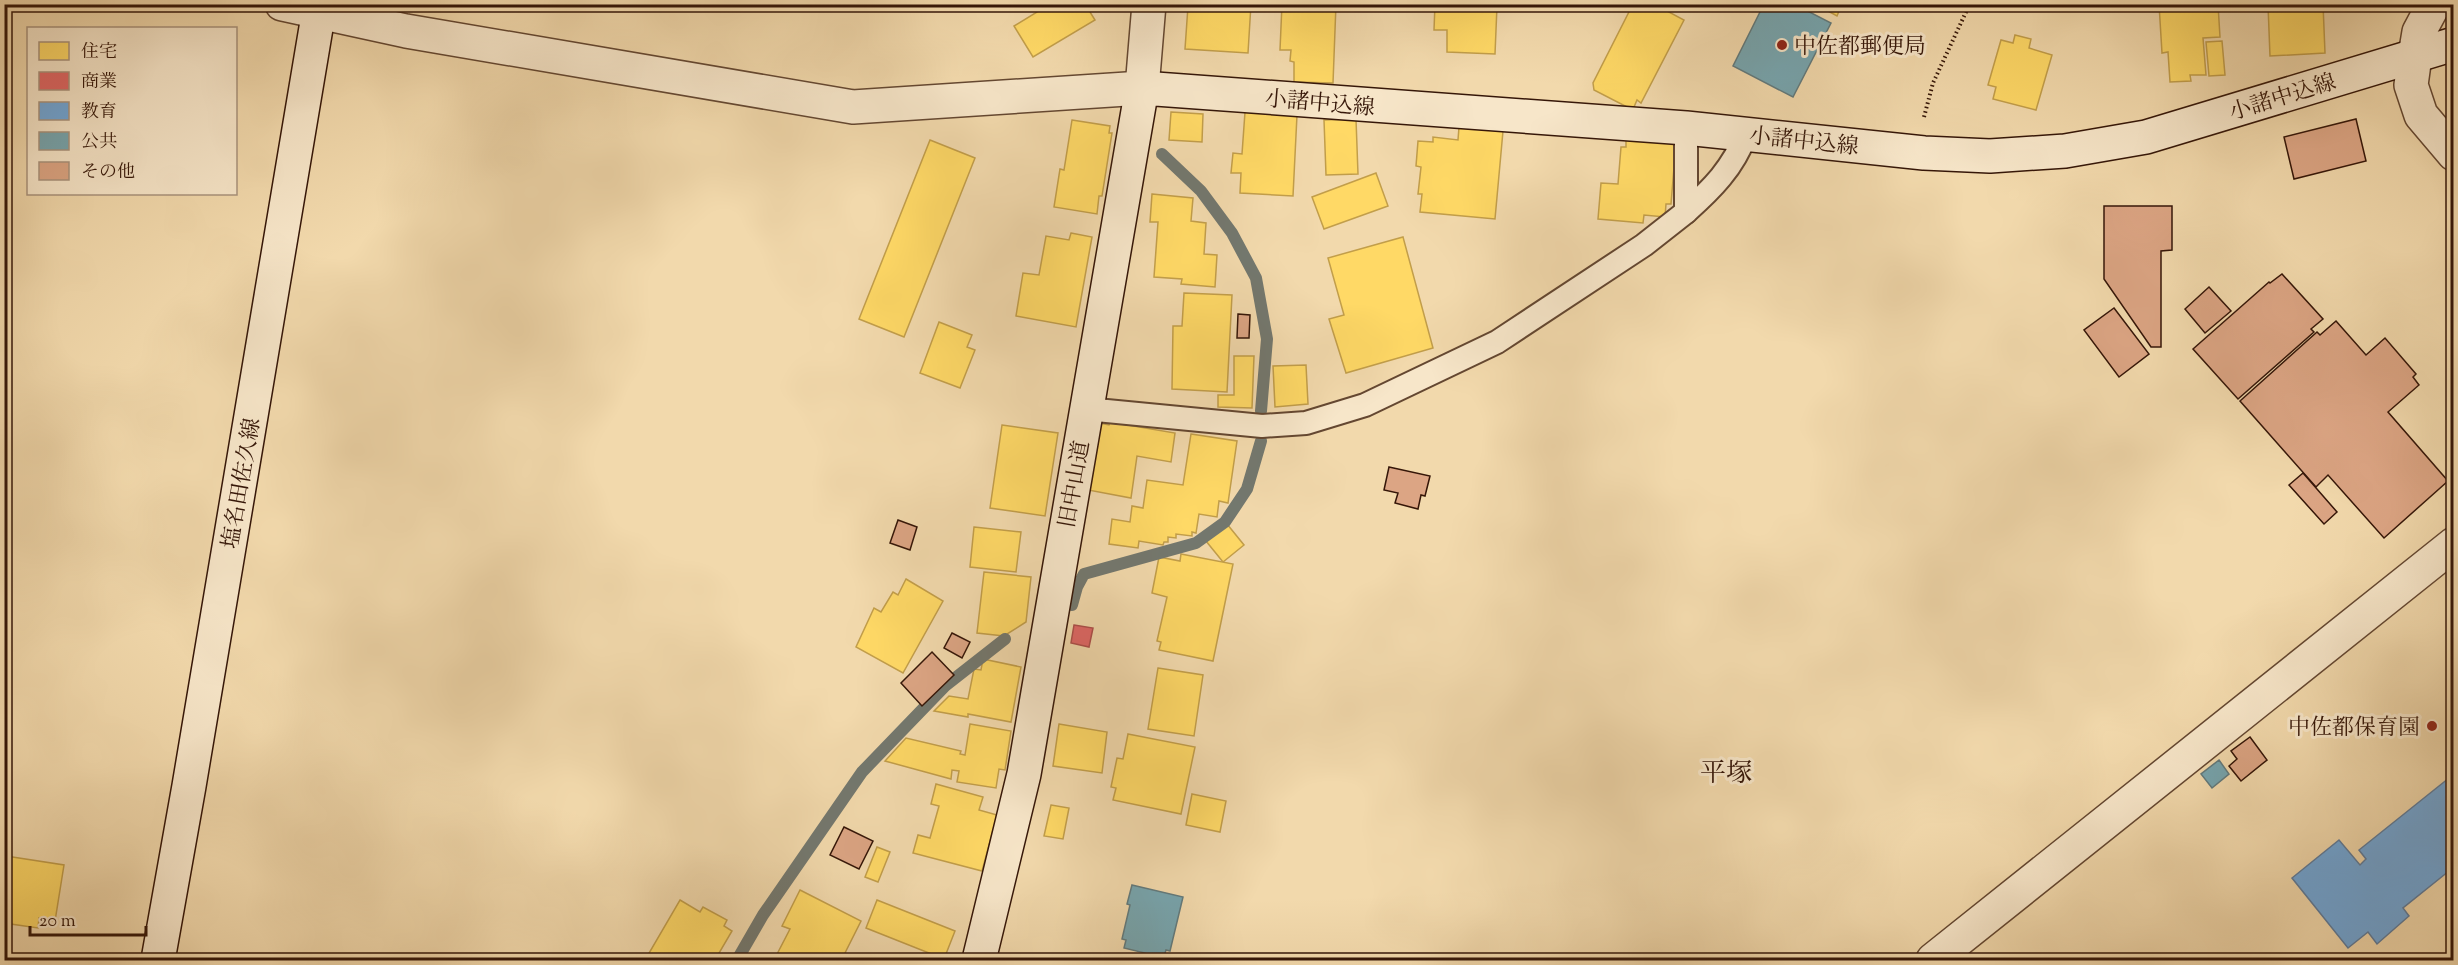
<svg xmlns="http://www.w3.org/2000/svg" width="2458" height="965" font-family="'Sorts Mill Goudy','Noto Serif JP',serif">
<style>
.homes{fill:#ffd966;stroke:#c29e4a;stroke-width:1.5}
.shops{fill:#e06666;stroke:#ad4e4a;stroke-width:1.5}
.schools{fill:#6fa8dc;stroke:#5e7c9c;stroke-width:1.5}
.public{fill:#76a5af;stroke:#627a7d;stroke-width:1.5}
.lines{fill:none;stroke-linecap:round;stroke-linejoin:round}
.stream{stroke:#73786f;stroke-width:12}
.building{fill:#dca584;stroke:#351608;stroke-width:1.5}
.service-casing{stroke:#644731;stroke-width:26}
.minor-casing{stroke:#644731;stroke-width:36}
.tertiary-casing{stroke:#644731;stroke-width:36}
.secondary-casing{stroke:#351608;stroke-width:36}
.path{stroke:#351608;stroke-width:4;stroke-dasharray:1.5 3;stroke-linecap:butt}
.service{stroke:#f7e6c9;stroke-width:22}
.minor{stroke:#f7e6c9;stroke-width:33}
.tertiary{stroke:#f7e6c9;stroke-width:33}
.secondary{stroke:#f7e6c9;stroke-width:33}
.poi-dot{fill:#8f2418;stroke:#f7e6c9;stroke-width:2}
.labels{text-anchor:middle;stroke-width:6;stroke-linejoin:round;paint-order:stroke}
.poi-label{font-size:22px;fill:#351608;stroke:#f7e6c9;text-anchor:start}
.street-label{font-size:22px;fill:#351608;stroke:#f7e6c9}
.quarter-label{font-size:26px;fill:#351608;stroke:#f7e6c9}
</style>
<rect width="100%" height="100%" fill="#f2d9ac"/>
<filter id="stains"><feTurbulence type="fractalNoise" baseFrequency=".00333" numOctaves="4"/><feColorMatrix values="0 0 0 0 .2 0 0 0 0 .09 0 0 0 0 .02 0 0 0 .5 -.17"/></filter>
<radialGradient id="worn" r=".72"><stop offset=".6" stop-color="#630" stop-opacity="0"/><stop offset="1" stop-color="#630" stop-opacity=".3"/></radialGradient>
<g class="homes">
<path d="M1050 4H1085L1095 20 1033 57 1014 26Z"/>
<path d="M1195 4H1251L1248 53 1185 49 1188 6Z"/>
<path d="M1282 4H1336L1333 83 1294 82V62L1290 61 1291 50H1280Z"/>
<path d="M1435 4 1497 6 1495 54 1447 52V30H1434Z"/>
<path d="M1633 4H1654L1684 20 1641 103 1637 100 1634 107H1627L1594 90 1593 83Z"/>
<path d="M1815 4H1842L1837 16Z"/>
<path d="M2159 4H2218L2220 37 2203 38 2206 75H2190L2191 81 2170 82 2168 52 2162 53Z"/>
<path d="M2323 4 2325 53 2270 56 2268 5Z"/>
<path d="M2015 35 2031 39 2029 48 2052 55 2036 110 1993 99 1996 87 1988 85 2001 40 2013 43Z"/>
<path d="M2222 41 2225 75 2209 76 2206 42Z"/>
<path d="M1171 112 1203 114 1202 142 1169 140Z"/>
<path d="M1245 112 1297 115 1293 196 1240 193 1241 173H1231L1233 153 1242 154Z"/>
<path d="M1356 119 1358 174 1326 175 1324 120Z"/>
<path d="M1072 120 1110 126 1109 133H1112L1102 196H1099L1097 214 1054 207 1060 169 1064 170Z"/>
<path d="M1459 127 1503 131 1495 219 1420 212 1422 194H1418L1421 167 1416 166 1418 141 1433 142V137L1458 140Z"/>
<path d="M1626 139 1676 143 1671 204H1666L1665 217 1644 215 1643 223 1598 219 1601 183 1618 184 1621 147H1626Z"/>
<path d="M930 140 975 158 904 337 859 319Z"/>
<path d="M1376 173 1388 206 1324 229 1312 197Z"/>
<path d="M1152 194 1193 198 1191 221 1206 223 1204 254 1217 255 1215 287 1181 284 1182 279 1154 277 1158 222H1150Z"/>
<path d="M1071 233 1092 237 1076 327 1016 316 1023 273 1039 275 1046 236 1069 240Z"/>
<path d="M1403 237 1433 348 1346 373 1329 319 1344 315 1328 258Z"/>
<path d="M1184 293 1232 295 1227 392 1172 389 1173 326H1182Z"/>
<path d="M939 322 972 335 967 347 975 350 960 388 920 373Z"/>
<path d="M1234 356H1254L1252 408 1218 407V395H1234Z"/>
<path d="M1306 365 1308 404 1275 407 1273 366Z"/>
<path d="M1110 422 1175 433 1171 462 1137 456 1131 498 1088 490 1099 423 1109 425Z"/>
<path d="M1002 425 1058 433 1045 516 990 508Z"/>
<path d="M1191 434 1237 441 1228 503 1219 501 1217 517 1199 514 1196 533 1192 532V536L1176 534V538L1168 537V542H1164L1163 545 1139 541 1138 548 1109 544 1112 519 1130 522 1132 506 1143 508 1147 480 1183 485Z"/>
<path d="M1227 524 1244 545 1223 562 1206 541Z"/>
<path d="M974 527 1021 532 1016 572 970 567Z"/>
<path d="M1181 554 1233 564 1213 661 1159 650 1161 642 1157 641 1167 597 1152 593 1159 557 1180 561Z"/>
<path d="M984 572 1031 577 1026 622 1004 636 977 633Z"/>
<path d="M906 579 943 601 903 673 856 647 874 608 881 612 893 592 898 595Z"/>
<path d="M983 659 1021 667 1011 722 968 714V717L934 711 949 696 968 699 974 669 981 670Z"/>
<path d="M1158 668 1203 675 1194 736 1148 729Z"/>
<path d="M970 724 1011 731 1005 770 999 769 996 788 957 782 959 771 952 770 951 779 885 761 906 738 961 751 960 754 965 755Z"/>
<path d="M1059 724 1107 732 1102 773 1053 766Z"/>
<path d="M1128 734 1195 747 1181 814 1113 800 1116 788 1111 787 1117 758 1123 759Z"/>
<path d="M936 784 983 797 979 810 997 815 982 871 913 853 918 835 930 838 939 806 931 804Z"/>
<path d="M1192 794 1226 801 1220 832 1186 825Z"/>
<path d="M1051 805 1069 808 1063 839 1044 836Z"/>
<path d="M877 847 890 852 878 882 865 877Z"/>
<path d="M6 856 64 865 55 921 39 918 38 928 4 923Z"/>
<path d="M800 890 861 921 845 953 850 956 848 960H774L790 929 782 926Z"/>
<path d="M680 900 700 912 703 907 727 920 724 926 732 931 715 960H645Z"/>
<path d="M877 900 955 931 944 959 866 928Z"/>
</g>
<path class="shops" d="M1074 625 1093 628 1089 647 1071 643Z"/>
<path class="schools" d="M2454 774V867L2403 908 2409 916 2377 944 2368 932 2348 948 2292 878 2339 840 2360 865 2366 859 2359 850Z"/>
<g class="public">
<path d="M1764 4H1794L1831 23 1793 97 1733 66Z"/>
<path d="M2219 760 2229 774 2212 788 2201 774Z"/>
<path d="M1132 885 1183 897 1170 951 1166 950 1163 960 1145 957V953L1124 948 1126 940 1122 939 1130 905 1127 904Z"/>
</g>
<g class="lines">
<g class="stream">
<path d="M1162 154 1201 191 1232 233 1256 278 1267 339 1261 411"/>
<path d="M1072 605 1077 587 1084 574 1196 543 1225 522 1247 489 1261 441"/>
<path d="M737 960 763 915 862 772 945 686 1005 639"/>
</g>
</g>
<g class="building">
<path d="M2356 119 2366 161 2294 179 2284 137Z"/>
<path d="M2104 206H2172V250L2161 251V347H2151L2104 279Z"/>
<path d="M2282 274 2323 319 2311 329 2314 332 2238 399 2193 349 2269 282 2270 283Z"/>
<path d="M2209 287 2231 311 2205 333 2185 309Z"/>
<path d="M2114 308 2149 354 2119 377 2084 330Z"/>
<path d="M1238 314 1250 315 1249 338H1237Z"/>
<path d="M2336 321 2366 355 2385 338 2416 374 2413 377 2419 385 2388 412 2448 481 2384 538 2328 475 2316 487 2240 401 2317 332 2320 335Z"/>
<path d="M1389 467 1430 476 1425 496 1421 495 1418 509 1395 503 1398 493 1384 490Z"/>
<path d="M2303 473 2337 512 2324 524 2289 485Z"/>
<path d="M898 520 917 527 910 550 890 543Z"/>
<path d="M952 633 970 642 962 658 944 648Z"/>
<path d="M932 652 954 675 922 706 901 683Z"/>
<path d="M2250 737 2267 760 2241 781 2229 766 2237 759 2231 751Z"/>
<path d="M844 827 873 841 859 869 830 855Z"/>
</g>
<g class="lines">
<defs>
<g id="service">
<path d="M1686 212C1712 189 1733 168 1746 134"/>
<path d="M1086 409 1262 426 1306 423 1365 405 1497 342 1644 245 1686 212V128"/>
</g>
<g id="minor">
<path d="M2415 56 2419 32 2434 4"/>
<path d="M1142 88 1149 4"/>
<path d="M1933 960 2454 544"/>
</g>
<g id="tertiary">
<path d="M282 4 406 31 853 107 1142 88"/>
<path d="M2415 56 2411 85 2421 115 2454 154"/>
</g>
<g id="secondary">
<path d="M158 960 189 786 320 4"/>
<path d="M979 960 1024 774 1142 88 1686 128 1924 153 1990 156 2065 151 2146 137 2454 44"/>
</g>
</defs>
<use href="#service" class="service-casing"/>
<use href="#minor" class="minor-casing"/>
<use href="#tertiary" class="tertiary-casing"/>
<use href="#secondary" class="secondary-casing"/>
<path class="path" d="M1924 117 1933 83 1966 12 1967 4"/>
<use href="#service" class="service"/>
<use href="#minor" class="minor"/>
<use href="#tertiary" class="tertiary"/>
<use href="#secondary" class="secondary"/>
</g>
<g class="poi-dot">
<circle cx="1782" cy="45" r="6"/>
<circle cx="2432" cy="726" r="6"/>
</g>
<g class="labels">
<g class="poi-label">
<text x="1794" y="53">中佐都郵便局</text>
<text x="2420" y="734" text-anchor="end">中佐都保育園</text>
</g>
<g class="street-label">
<text transform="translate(2282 96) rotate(-17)" y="8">小諸中込線</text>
<text transform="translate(1320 102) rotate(5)" y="8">小諸中込線</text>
<text transform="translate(1804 140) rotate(6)" y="8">小諸中込線</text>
<text transform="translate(240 483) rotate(-80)" y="8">塩名田佐久線</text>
<text transform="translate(1073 484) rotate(-80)" y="8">旧中山道</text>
</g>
<g class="quarter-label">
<text x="1726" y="781">平塚</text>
</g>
</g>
<rect width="2458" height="965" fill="none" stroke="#f2d9ac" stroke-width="24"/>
<rect x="6" y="6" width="2446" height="953" fill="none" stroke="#351608" stroke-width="3"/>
<rect x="12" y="12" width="2434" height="941" fill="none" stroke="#351608" stroke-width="1.5"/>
<rect x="27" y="27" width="210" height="168" fill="#f7e6c9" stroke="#a9937c" stroke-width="1.5"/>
<rect x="39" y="42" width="30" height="18" fill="#ffd966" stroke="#a9937c" stroke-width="1.5"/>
<text x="81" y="57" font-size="18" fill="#351608">住宅</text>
<rect x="39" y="72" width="30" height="18" fill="#e06666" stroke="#a9937c" stroke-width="1.5"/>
<text x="81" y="87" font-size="18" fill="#351608">商業</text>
<rect x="39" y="102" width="30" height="18" fill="#6fa8dc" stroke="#a9937c" stroke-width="1.5"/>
<text x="81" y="117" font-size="18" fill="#351608">教育</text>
<rect x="39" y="132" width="30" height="18" fill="#76a5af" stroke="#a9937c" stroke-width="1.5"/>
<text x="81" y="147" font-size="18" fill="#351608">公共</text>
<rect x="39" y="162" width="30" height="18" fill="#dca584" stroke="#a9937c" stroke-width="1.5"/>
<text x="81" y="177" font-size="18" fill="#351608">その他</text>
<path d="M30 926v9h116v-9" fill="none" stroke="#351608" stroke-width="3"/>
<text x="39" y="926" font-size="18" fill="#351608" stroke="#f7e6c9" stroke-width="4.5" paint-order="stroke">20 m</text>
<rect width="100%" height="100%" filter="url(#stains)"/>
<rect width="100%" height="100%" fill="url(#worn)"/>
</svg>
